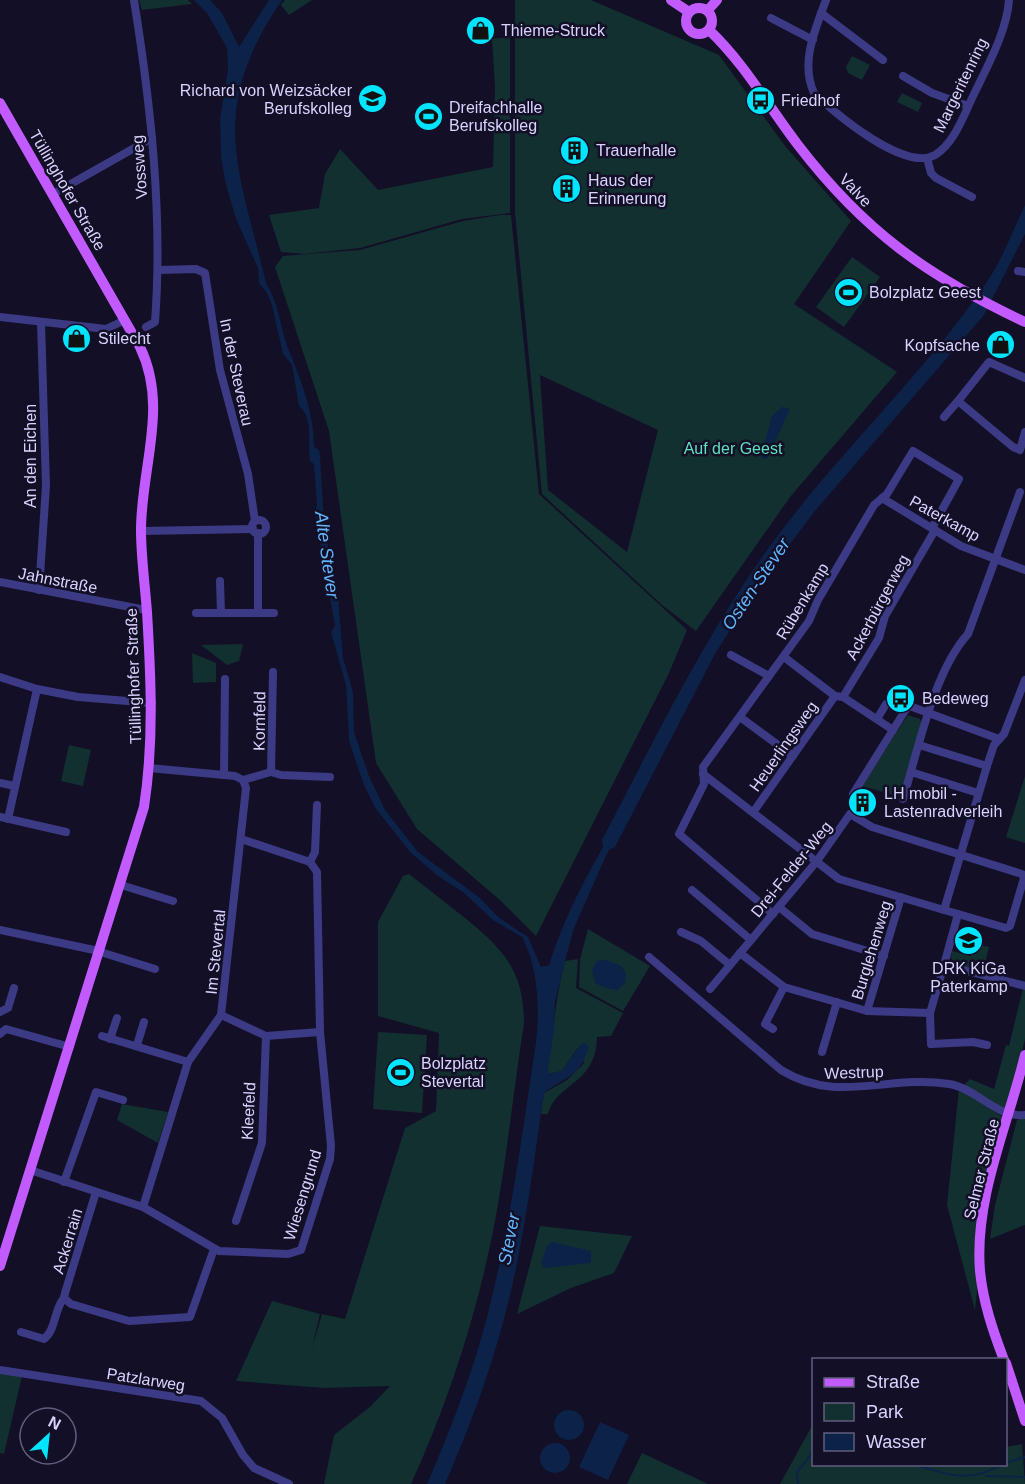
<svg xmlns="http://www.w3.org/2000/svg" width="1025" height="1484" font-family="Helvetica,sans-serif">
<style>
.green{fill:#12302f;fill-rule:evenodd}
.water{fill:#0c2248}
.lines{fill:none;stroke-linecap:round;stroke-linejoin:round}
.stream{stroke:#0c2248;stroke-width:2}
.minor{stroke:#3d3a85;stroke-width:8}
.major{stroke:#c25bff;stroke-width:10}
.labels{text-anchor:middle;stroke-width:5;stroke-linejoin:round;paint-order:stroke}
.poi-label{font-size:16px;fill:#d9d4ff;stroke:#130f26;text-anchor:start}
.street-label{font-size:16px;fill:#d9d4ff;stroke:#130f26}
.park-label{font-size:16px;fill:#5fe0c0;stroke:#130f26}
.water-label{font-size:18px;font-style:italic;fill:#62b6ff;stroke:#130f26}
</style>
<rect width="100%" height="100%" fill="#130f26"/>
<g class="green">
<path d="M139 0H188L192 4 142 10Z"/>
<path d="M285 0H312L289 15 281 5Z"/>
<path d="M515 0H591L719 55 785 146 851 221 794 304 897 372 790 497 696 631 662 605 542 494 515 213ZM540 375 658 430 627 552 548 490Z"/>
<path d="M510 37V213L462 219 360 248 305 254 281 252 269 215 319 208 325 174 340 149 378 190 493 167 495 87 492 39Z"/>
<path d="M852 56 870 65 862 80 848 73 846 67Z"/>
<path d="M902 93 922 103 918 112 897 102Z"/>
<path d="M500 215H511L539 494 687 630 669 673 536 936 501 901 417 829 376 763 329 431 275 267 283 256 360 250 463 221Z"/>
<path d="M852 257 880 277 844 327 816 307Z"/>
<path d="M243 644 239 661 227 665 201 645Z"/>
<path d="M192 653 216 663V682L193 683Z"/>
<path d="M908 715 920 719 923 725 901 797 862 786Z"/>
<path d="M69 745 91 750 83 786 61 781Z"/>
<path d="M1025 776V843L1006 837Z"/>
<path d="M409 874C426 887 443 901 460 914 501 947 524 968 524 1024 514 1086 508 1148 497 1210 480 1305 451 1396 411 1484H324L334 1435 371 1406 390 1386 324 1388 236 1381 272 1301 320 1314 312 1348 322 1314 345 1319 405 1128 436 1111 439 1033 378 1016V922L403 876Z"/>
<path d="M588 929 650 966 623 1011 579 987 580 959Z"/>
<path d="M976 939 980 945 989 947 983 972 957 965 951 958 952 951 971 956Z"/>
<path d="M578 959 576 988 623 1013 611 1036 597 1037C596 1085 557 1082 548 1114H541L544 1093 567 1080 584 1063 577 1049 562 1071 547 1074C553 1036 555 999 565 961Z"/>
<path d="M1025 980V1039L1008 1112 964 1085 970 1079 994 1089 1006 1045 1009 1046Z"/>
<path d="M378 1032 427 1035 422 1113 373 1109Z"/>
<path d="M959 1089 1006 1119 990 1168 975 1310 947 1205Z"/>
<path d="M122 1104 168 1112 158 1143 117 1120Z"/>
<path d="M1025 1118V1225L990 1239 995 1205 1017 1120Z"/>
<path d="M540 1226 632 1236 614 1273 571 1288 517 1314Z"/>
<path d="M0 1373 22 1376 4 1454 0 1453Z"/>
<path d="M813 1424 814 1464H1006V1447L1022 1444 1025 1484H780Z"/>
<path d="M642 1453 708 1484H627Z"/>
</g>
<g class="water">
<path d="M194 0H210L222 13 239 47 269 0H282C207 110 238 165 266 283 280 305 280 330 290 353 302 383 314 414 314 447L319 450 320 456 324 525 338 597 343 658 353 692 354 732 369 776 385 810 418 852 480 898 498 917 528 937 541 967 549 965C562 923 581 886 603 847L602 840C656 737 706 632 776 538 841 450 922 376 984 286 1001 263 1012 232 1025 205V234L984 315 814 512 758 587 716 652 615 847 609 850 605 858 574 928 565 961 555 1002 554 1031 547 1074 562 1071 581 1044 585 1043 589 1047C578 1079 567 1075 544 1093 533 1167 524 1243 505 1315 490 1373 469 1429 445 1484H427C450 1431 471 1377 486 1321 510 1229 522 1135 536 1042 540 1010 538 966 522 937L493 920 463 892 438 876 411 853 376 809 364 785 349 741 346 685 331 632 335 626 315 514 317 505 314 464 310 461C307 443 314 418 299 406L292 365 283 354 272 305 267 293 259 283 258 268 236 219 225 181 221 156 220 119 228 69 227 48 207 13Z"/>
<path d="M782 407 790 409 767 459H763L761 456 772 416Z"/>
<path d="M607 960 621 966 626 973 625 983 618 990 605 988 595 983 592 970 597 961Z"/>
<path d="M552 1242 591 1251V1263L544 1268 541 1263 547 1246Z"/>
<circle cx="569" cy="1425" r="15"/>
<path d="M600 1422 629 1435 608 1480 579 1467Z"/>
<circle cx="555" cy="1458" r="15"/>
</g>
<g class="lines">
<g class="stream">
<path d="M1006 1463 1025 1457"/>
<path d="M913 1464C949 1475 969 1484 1003 1464"/>
<path d="M986 1476 1025 1477"/>
<path d="M798 1484 797 1472 814 1451"/>
</g>
<g class="minor">
<path d="M134 0C151 106 163 216 155 322L146 327"/>
<path d="M826 0C815 30 800 63 814 93 835 114 905 172 935 155 956 142 965 111 976 90 989 63 1007 30 1009 0"/>
<path d="M821 13 883 60"/>
<path d="M771 18 813 40"/>
<path d="M903 76 932 93 968 106"/>
<path d="M927 158 931 173 936 178 972 197"/>
<path d="M53 194 152 138"/>
<path d="M159 270 196 269 205 273 220 370 248 474 255 521"/>
<path d="M1018 271 1025 272"/>
<path d="M0 317 106 329 125 320"/>
<path d="M1025 378 989 362 958 401 1013 447 1020 450 1025 432"/>
<path d="M944 417 958 401"/>
<path d="M882 498 961 546 1025 570"/>
<circle cx="259" cy="527" r="7"/>
<path d="M141 531 253 529"/>
<path d="M220 581 221 613"/>
<path d="M0 582 146 610"/>
<path d="M39 590 46 486 41 322"/>
<path d="M196 613H258V533"/>
<path d="M258 613H274"/>
<path d="M731 655 769 676"/>
<path d="M784 657 835 696 843 697 893 730 908 706"/>
<path d="M0 677 37 689"/>
<path d="M1025 680 1004 734 994 745 987 766 944 910 958 914 944 965 1025 986"/>
<path d="M843 697 879 638 885 616 935 530"/>
<path d="M740 717 793 756"/>
<path d="M877 719 886 704 896 701 999 739"/>
<path d="M919 745 987 766"/>
<path d="M271 772 281 775 330 777"/>
<path d="M911 772 978 793"/>
<path d="M703 774 839 879 944 910"/>
<path d="M224 775 225 679"/>
<path d="M243 780 271 772 273 672"/>
<path d="M0 783 15 786"/>
<path d="M853 794 893 730"/>
<path d="M903 799C918 750 934 671 968 634L1020 492"/>
<path d="M754 811 835 696"/>
<path d="M0 817 66 832"/>
<path d="M8 819 37 689 78 697 152 703"/>
<path d="M241 839 310 862"/>
<path d="M310 862 315 852 317 805"/>
<path d="M121 885 173 901"/>
<path d="M692 890 751 940"/>
<path d="M779 907 812 934 884 956"/>
<path d="M773 914 679 834 704 784 703 767 809 621 818 600 874 505 887 494 913 451 959 479 932 528"/>
<path d="M0 930 94 950 155 969"/>
<path d="M681 932 701 941 730 965"/>
<path d="M740 953 784 987 867 1011 930 1013 944 965"/>
<path d="M649 957 781 1070C838 1105 888 1074 949 1084 976 1088 998 1119 1025 1115"/>
<path d="M710 989 817 861 850 814 872 827 1022 874 1024 878 1010 926 1006 928 958 914"/>
<path d="M867 1011 901 897"/>
<path d="M0 1012 8 1008 14 988"/>
<path d="M930 1013 931 1044 973 1042 987 1045"/>
<path d="M221 1015 266 1036 320 1032"/>
<path d="M773 1029 765 1024 784 987"/>
<path d="M0 1034 6 1029 70 1047"/>
<path d="M102 1036 188 1062"/>
<path d="M110 1039 117 1018"/>
<path d="M137 1045 144 1022"/>
<path d="M822 1052 837 1002"/>
<path d="M30 1170 143 1207 219 1251 288 1254 301 1250 330 1159 331 1146 320 1032 317 872 310 862"/>
<path d="M64 1182 96 1092 123 1100"/>
<path d="M96 1192 65 1293 64 1298 71 1304 129 1321 190 1317 214 1249"/>
<path d="M143 1207 188 1062 221 1015 246 788 243 780 235 776 149 768"/>
<path d="M236 1221 262 1143 266 1036"/>
<path d="M21 1332 44 1339C56 1330 54 1309 64 1298"/>
<path d="M0 1370 201 1401 222 1418 243 1455 254 1468 289 1484"/>
</g>
<g class="major">
<path d="M671 0 689 12"/>
<circle cx="699" cy="21" r="13"/>
<path d="M708 10 717 0"/>
<path d="M709 30C745 64 768 106 798 145 864 231 927 276 1025 322"/>
<path d="M0 103 140 347C169 407 141 467 141 530 141 557 145 585 147 612 151 678 154 742 144 807L0 1266"/>
<path d="M1004 1360C993 1331 983 1302 980 1271 974 1198 1008 1125 1025 1055"/>
<path d="M1006 1363 1025 1421"/>
</g>
</g>
<defs>
<symbol id="shop-disc" viewBox="-11 -11 22 22"><circle r="9.5" fill="#00e5ff" stroke="#130f26"/><path d="M-5-2.5h2.3a2.7 3.5 0 0 1 5.4 0H5L5.5 6h-11ZM-1.5-2.5h3a1.5 2.3 0 0 0-3 0Z" fill="#111"/></symbol>
<symbol id="school-disc" viewBox="-11 -11 22 22"><circle r="9.5" fill="#00e5ff" stroke="#130f26"/><path d="M0-5L7-2L0 1L-7-2ZM-4 1L0 2.5L4 1V4Q0 6-4 4Z" fill="#111"/></symbol>
<symbol id="bus-disc" viewBox="-11 -11 22 22"><circle r="9.5" fill="#00e5ff" stroke="#130f26"/><path d="M-5-6H5V4H4V6H2V4H-2V6H-4V4H-5ZM-3.5-4V0h7V-4ZM-3.5 1.2v1.5H-2V1.2ZM2 1.2v1.5H3.5V1.2Z" fill="#111"/></symbol>
<symbol id="stadium-disc" viewBox="-11 -11 22 22"><circle r="9.5" fill="#00e5ff" stroke="#130f26"/><path d="M0-5a6.5 5 0 1 0 0 10a6.5 5 0 1 0 0-10ZM-3.5-1.8h7v3.6h-7Z" fill="#111"/></symbol>
<symbol id="building-disc" viewBox="-11 -11 22 22"><circle r="9.5" fill="#00e5ff" stroke="#130f26"/><path d="M-4-6H4V6H1V3H-1V6H-4ZM-2.5-4.3h1.7v1.8h-1.7ZM.8-4.3h1.7v1.8H.8ZM-2.5-1h1.7V.8h-1.7ZM.8-1h1.7V.8H.8Z" fill="#111"/></symbol>
</defs>
<g fill-rule="evenodd">
<use href="#shop-disc" x="464" y="14" width="33" height="33"/>
<use href="#school-disc" x="356" y="82" width="33" height="33"/>
<use href="#bus-disc" x="744" y="84" width="33" height="33"/>
<use href="#stadium-disc" x="412" y="100" width="33" height="33"/>
<use href="#building-disc" x="558" y="134" width="33" height="33"/>
<use href="#building-disc" x="550" y="172" width="33" height="33"/>
<use href="#stadium-disc" x="832" y="276" width="33" height="33"/>
<use href="#shop-disc" x="60" y="322" width="33" height="33"/>
<use href="#shop-disc" x="984" y="328" width="33" height="33"/>
<use href="#bus-disc" x="884" y="682" width="33" height="33"/>
<use href="#building-disc" x="846" y="786" width="33" height="33"/>
<use href="#school-disc" x="952" y="924" width="33" height="33"/>
<use href="#stadium-disc" x="384" y="1056" width="33" height="33"/>
</g>
<g class="labels">
<g class="poi-label">
<text x="501" y="36">Thieme-Struck</text>
<text x="352" y="96" text-anchor="end">Richard von Weizsäcker<tspan x="352" dy="18">Berufskolleg</tspan></text>
<text x="781" y="106">Friedhof</text>
<text x="449" y="113">Dreifachhalle<tspan x="449" dy="18">Berufskolleg</tspan></text>
<text x="596" y="156">Trauerhalle</text>
<text x="588" y="186">Haus der<tspan x="588" dy="18">Erinnerung</tspan></text>
<text x="869" y="298">Bolzplatz Geest</text>
<text x="98" y="344">Stilecht</text>
<text x="980" y="351" text-anchor="end">Kopfsache</text>
<text x="922" y="704">Bedeweg</text>
<text x="884" y="799">LH mobil -<tspan x="884" dy="18">Lastenradverleih</tspan></text>
<text x="969" y="974" text-anchor="middle">DRK KiGa<tspan x="969" dy="18">Paterkamp</tspan></text>
<text x="421" y="1069">Bolzplatz<tspan x="421" dy="18">Stevertal</tspan></text>
</g>
<g class="street-label">
<text transform="translate(960 85) rotate(-64)" y="6">Margeritenring</text>
<text transform="translate(139 167) rotate(-94)" y="6">Vossweg</text>
<text transform="translate(68 190) rotate(60)" y="6">Tüllinghofer Straße</text>
<text transform="translate(856 190) rotate(47)" y="6">Valve</text>
<text transform="translate(237 372) rotate(78)" y="6">In der Steverau</text>
<text transform="translate(30 456) rotate(-90)" y="6">An den Eichen</text>
<text transform="translate(945 518) rotate(29)" y="6">Paterkamp</text>
<text transform="translate(58 580) rotate(11)" y="6">Jahnstraße</text>
<text transform="translate(802 601) rotate(-59)" y="6">Rübenkamp</text>
<text transform="translate(877 607) rotate(-62)" y="6">Ackerbürgerweg</text>
<text transform="translate(133 676) rotate(-92)" y="6">Tüllinghofer Straße</text>
<text transform="translate(259 721) rotate(-89)" y="6">Kornfeld</text>
<text transform="translate(783 746) rotate(-55)" y="6">Heuerlingsweg</text>
<text transform="translate(791 869) rotate(-51)" y="6">Drei-Felder-Weg</text>
<text transform="translate(871 950) rotate(-73)" y="6">Burglehenweg</text>
<text transform="translate(215 952) rotate(-84)" y="6">Im Stevertal</text>
<text transform="translate(854 1072) rotate(-2)" y="6">Westrup</text>
<text transform="translate(248 1111) rotate(-87)" y="6">Kleefeld</text>
<text transform="translate(981 1169) rotate(-76)" y="6">Selmer Straße</text>
<text transform="translate(302 1195) rotate(-73)" y="6">Wiesengrund</text>
<text transform="translate(67 1241) rotate(-73)" y="6">Ackerrain</text>
<text transform="translate(146 1379) rotate(9)" y="6">Patzlarweg</text>
</g>
<g class="park-label">
<text x="733" y="454">Auf der Geest</text>
</g>
<g class="water-label">
<text transform="translate(327 555) rotate(82)" y="6">Alte Stever</text>
<text transform="translate(756 584) rotate(-56)" y="6">Osten-Stever</text>
<text transform="translate(509 1239) rotate(-79)" y="6">Stever</text>
</g>
</g>
<rect x="812" y="1358" width="195" height="108" fill="#130f26" stroke="#625e7d" stroke-width="1.5"/>
<rect x="824" y="1378" width="30" height="9" fill="#c25bff" stroke="#625e7d" stroke-width="1.5"/>
<text x="866" y="1388" font-size="18" fill="#d9d4ff">Straße</text>
<rect x="824" y="1403" width="30" height="18" fill="#12302f" stroke="#625e7d" stroke-width="1.5"/>
<text x="866" y="1418" font-size="18" fill="#d9d4ff">Park</text>
<rect x="824" y="1433" width="30" height="18" fill="#0c2248" stroke="#625e7d" stroke-width="1.5"/>
<text x="866" y="1448" font-size="18" fill="#d9d4ff">Wasser</text>
<g transform="translate(48 1436) rotate(27)"><circle r="28" fill="#130f26" stroke="#625e7d" stroke-width="1.5"/>
<path d="M0-4.5L10 22L0 15L-10 22Z" fill="#00e5ff"/>
<text y="-9" font-size="16" font-weight="bold" text-anchor="middle" fill="#d9d4ff">N</text>
</g>
</svg>
